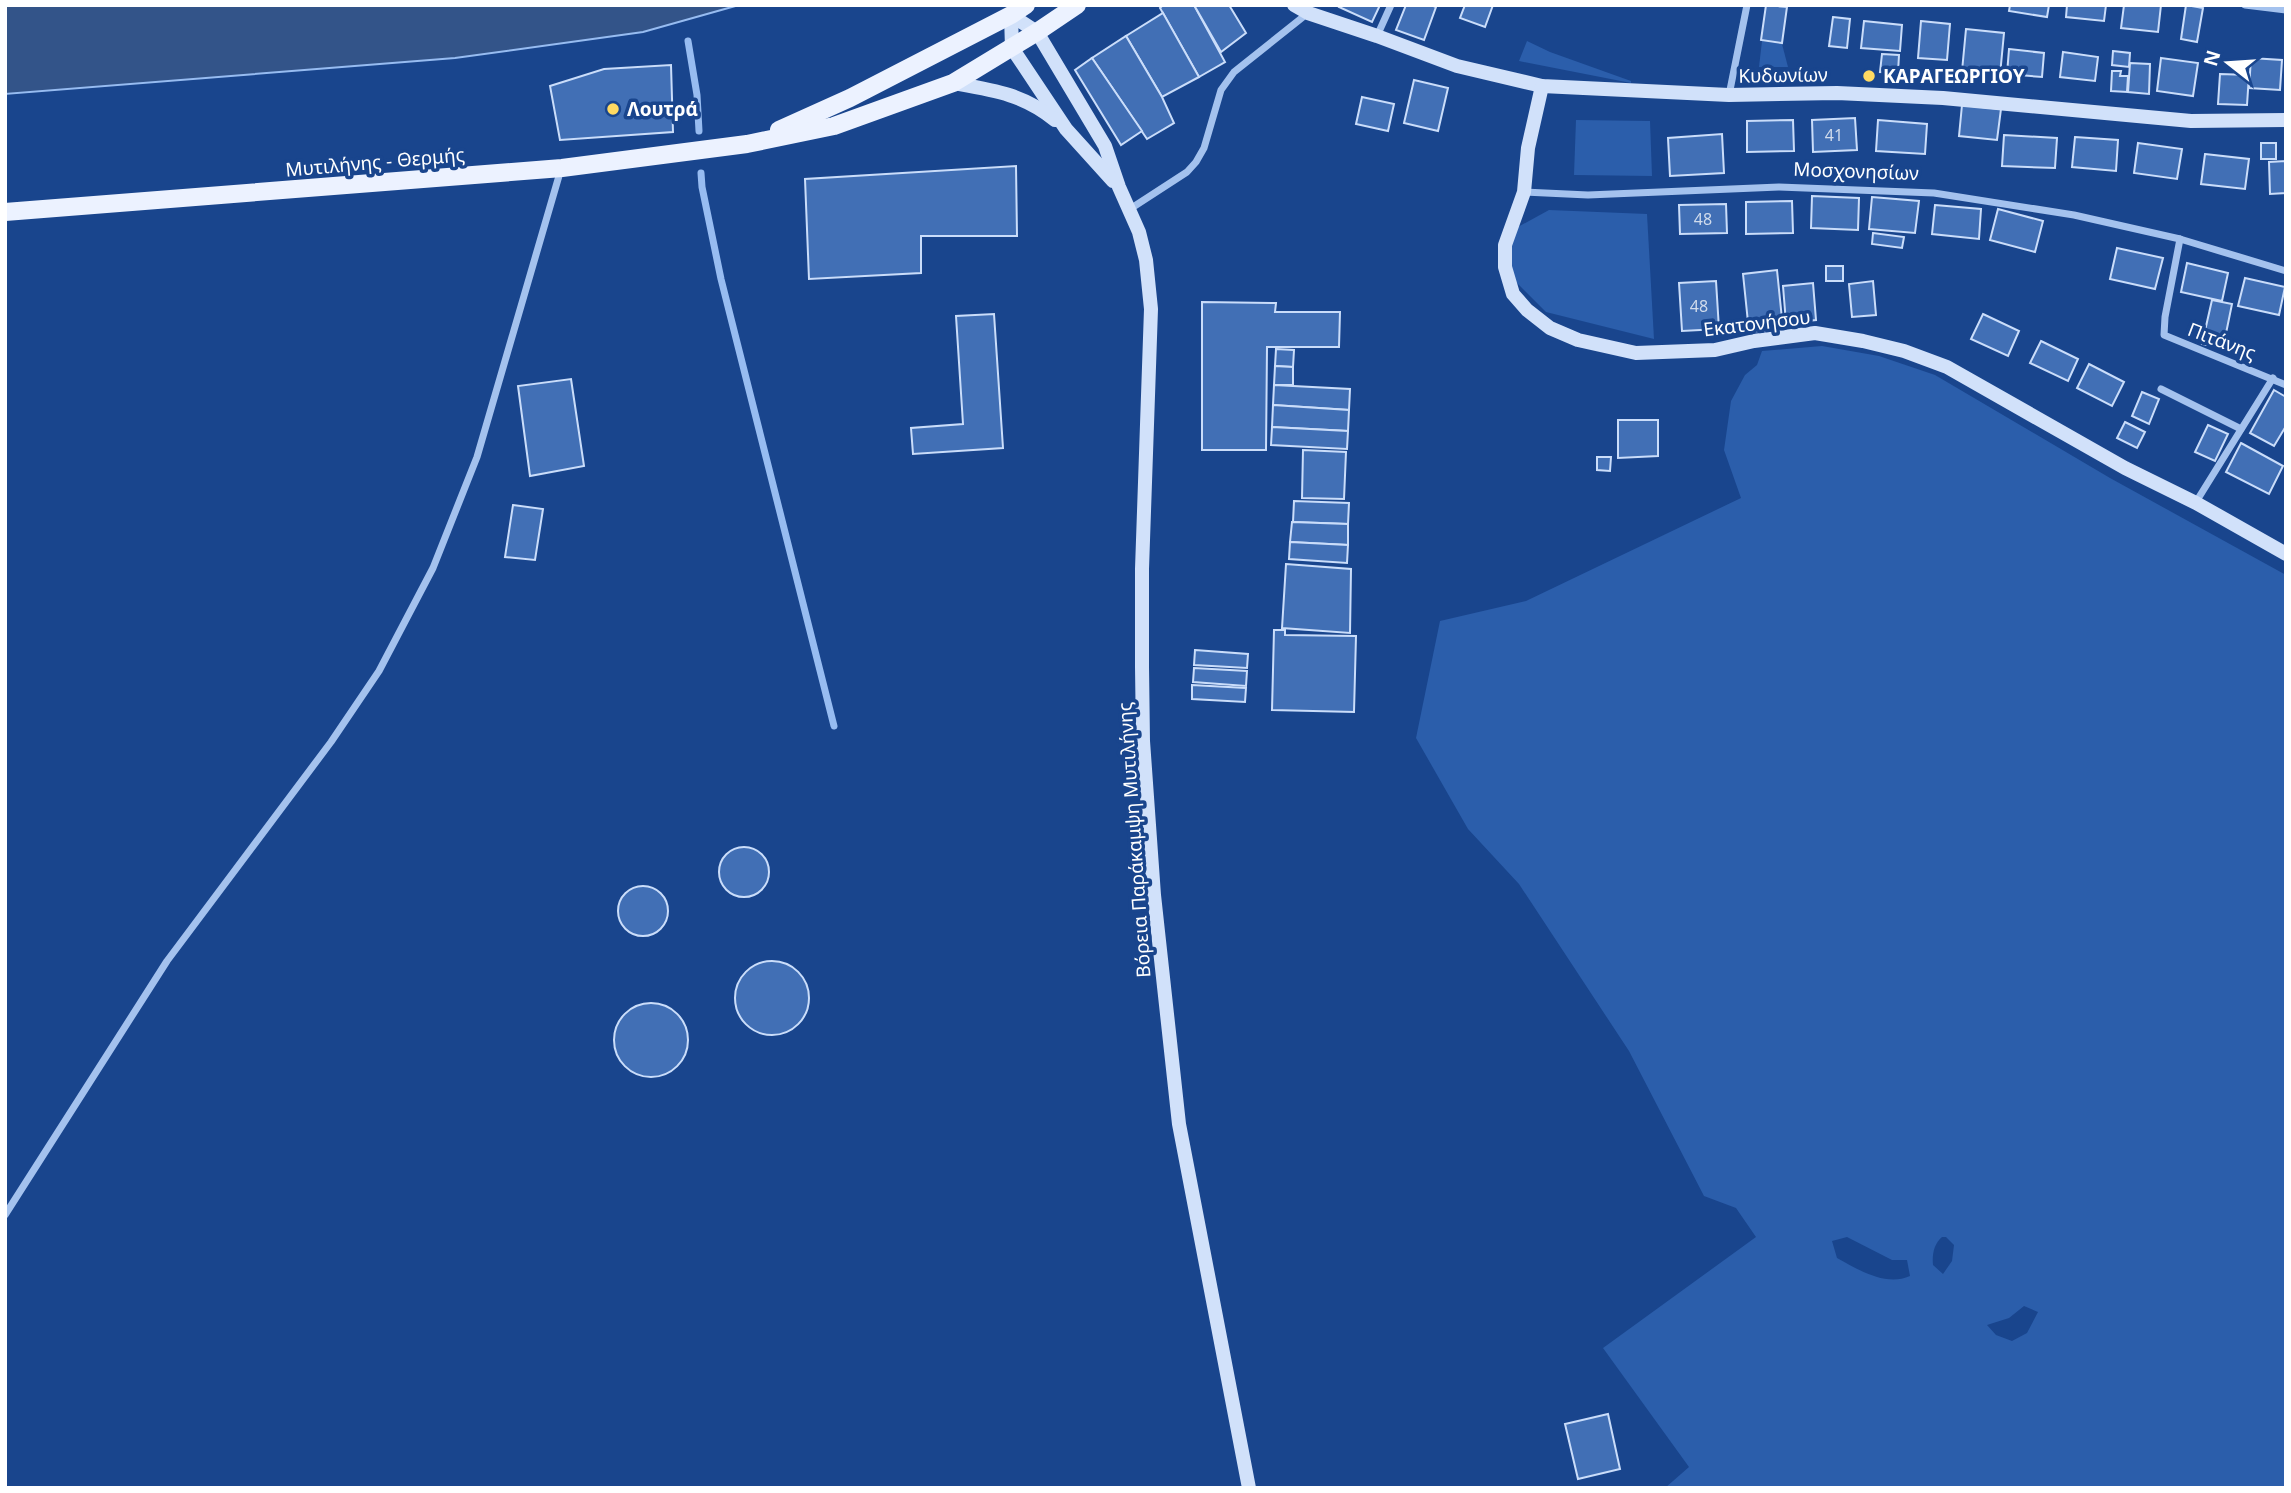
<svg xmlns="http://www.w3.org/2000/svg" width="2291" height="1493" font-family="'Noto Sans',sans-serif">
<style>
.green{fill:#2b5eab;fill-rule:evenodd}
.water{fill:#335489;stroke:#97bcf1;stroke-width:2}
.lines{fill:none;stroke-linecap:round;stroke-linejoin:round}
.stream{stroke:#97bcf1;stroke-width:7}
.building{fill:#416fb5;stroke:#caddfa;stroke-width:2}
.street{stroke:#a4c2ee;stroke-width:7}
.secondary{stroke:#d1e1fa;stroke-width:14}
.primary{stroke:#ecf2ff;stroke-width:18}
.poi-dot{fill:#ffda62;stroke:#19458d;stroke-width:2.5}
.labels{text-anchor:middle;stroke-width:7;stroke-linejoin:round;paint-order:stroke}
.number-label{font-size:16px;fill:#d0dbec}
.street-label{font-size:19px;fill:#fff;stroke:#19458d}
.poi-label{font-size:19px;font-weight:bold;fill:#fff;stroke:#19458d;text-anchor:start}
</style>
<rect width="100%" height="100%" fill="#19458d"/>
<g class="green">
<path d="M1527 41 1550 52 1631 81V83L1519 61Z"/>
<path d="M1762 41 1782 44 1788 67H1759Z"/>
<path d="M1576 120 1650 121 1652 176 1574 175Z"/>
<path d="M1549 210 1647 214 1654 339 1546 312 1515 281 1508 255 1516 228Z"/>
<path d="M1822 346 1879 356 1935 375 2110 478 2286 575V1488H1665L1689 1467 1603 1348 1756 1237 1736 1208 1704 1196 1629 1051 1519 884 1468 829 1416 738 1440 621 1526 601 1741 498 1724 450 1731 401 1745 375 1757 365 1762 351ZM1847 1237 1892 1260H1907L1910 1276C1886 1287 1859 1270 1837 1258L1832 1241ZM1942 1237H1946L1954 1245 1952 1261 1943 1274 1933 1265C1932 1254 1934 1244 1942 1237ZM2024 1306 2038 1312 2027 1333 2012 1341 1996 1335 1987 1325 2009 1318Z"/>
</g>
<path class="water" d="M5 5H739L643 32 455 58 5 94Z"/>
<g class="lines">
<g class="stream">
<path d="M688 41 697 95 699 131"/>
<path d="M701 173 702 187 721 279 834 726"/>
</g>
</g>
<g class="building">
<path d="M1163 5H1194L1225 62 1199 77 1160 8Z"/>
<path d="M1194 5H1229L1246 33 1221 52Z"/>
<path d="M1380 5 1372 22 1339 7 1340 5Z"/>
<path d="M1406 5H1431L1436 7 1424 40 1396 30Z"/>
<path d="M1465 5H1493L1485 27 1460 18Z"/>
<path d="M1766 5 1787 7 1782 43 1761 40Z"/>
<path d="M2010 5H2049L2047 17 2009 11Z"/>
<path d="M2067 5H2106L2104 21 2066 17Z"/>
<path d="M2124 5H2161L2158 32 2121 28Z"/>
<path d="M2186 5 2203 8 2197 42 2181 39Z"/>
<path d="M1163 13 1199 77 1162 97 1126 36Z"/>
<path d="M1833 17 1850 19 1847 48 1829 46Z"/>
<path d="M1864 21 1902 25 1900 51 1861 48Z"/>
<path d="M1921 21 1950 24 1947 60 1918 58Z"/>
<path d="M1966 29 2004 33 2000 75 1962 71Z"/>
<path d="M1126 36 1162 97 1174 123 1147 139 1092 58Z"/>
<path d="M2009 49 2044 53 2042 77 2007 74Z"/>
<path d="M2113 51 2130 53 2129 67 2112 65Z"/>
<path d="M2063 52 2098 57 2095 81 2060 77Z"/>
<path d="M1882 54 1899 55 1898 73 1880 72Z"/>
<path d="M1092 58 1142 131 1121 145 1075 70Z"/>
<path d="M2161 58 2198 63 2193 96 2157 91Z"/>
<path d="M2251 58 2282 60 2280 90 2249 88Z"/>
<path d="M2130 63 2150 64 2149 94 2128 92Z"/>
<path d="M671 65 673 132 560 140 550 86 604 69Z"/>
<path d="M2112 71H2121L2120 76H2128L2127 92 2111 91Z"/>
<path d="M2220 74 2249 75 2247 105 2218 104Z"/>
<path d="M1414 80 1448 88 1438 131 1404 123Z"/>
<path d="M1362 97 1394 104 1388 131 1356 124Z"/>
<path d="M1962 105 2001 109 1997 140 1959 136Z"/>
<path d="M1855 118 1857 150 1813 152 1812 120Z"/>
<path d="M1793 120 1794 151 1747 152V121Z"/>
<path d="M1878 120 1927 124 1925 154 1876 151Z"/>
<path d="M1722 134 1724 173 1670 176 1668 138Z"/>
<path d="M2004 135 2057 138 2055 168 2002 166Z"/>
<path d="M2075 137 2118 140 2116 171 2072 167Z"/>
<path d="M2138 143 2182 149 2177 179 2134 173Z"/>
<rect x="2261" y="143" width="15" height="16"/>
<path d="M2205 154 2249 159 2245 189 2201 184Z"/>
<path d="M2286 161V193L2270 194 2269 162Z"/>
<path d="M1016 166 1017 236H921V273L809 279 805 179Z"/>
<path d="M1812 196 1859 198 1858 230 1811 228Z"/>
<path d="M1872 197 1919 201 1915 233 1869 229Z"/>
<path d="M1792 201 1793 233 1746 234V202Z"/>
<path d="M1726 204 1727 233 1680 234 1679 205Z"/>
<path d="M1935 205 1981 209 1979 239 1932 234Z"/>
<path d="M1998 209 2043 221 2035 252 1990 240Z"/>
<path d="M1873 233 1904 237 1902 248 1872 244Z"/>
<path d="M2117 248 2163 258 2155 289 2110 279Z"/>
<path d="M2187 263 2228 273 2222 301 2181 292Z"/>
<rect x="1826" y="266" width="17" height="15"/>
<path d="M1777 270 1783 329 1749 332 1743 274Z"/>
<path d="M2245 278 2285 287 2279 315 2238 306Z"/>
<path d="M1716 281 1719 329 1682 331 1679 283Z"/>
<path d="M1873 281 1876 315 1852 317 1849 284Z"/>
<path d="M1813 283 1816 320 1786 323 1783 286Z"/>
<path d="M2212 300 2232 304 2223 348 2202 344Z"/>
<path d="M1202 302 1276 303 1275 312H1340L1339 347H1267L1266 450H1202Z"/>
<path d="M994 314 1003 448 913 454 911 428 963 424 956 316Z"/>
<path d="M1983 314 2019 331 2008 356 1971 339Z"/>
<path d="M2041 341 2078 359 2068 381 2030 363Z"/>
<path d="M1276 349 1294 350 1293 367 1275 366Z"/>
<path d="M2089 364 2124 382 2112 406 2077 388Z"/>
<path d="M1275 366 1293 367V385H1274Z"/>
<path d="M571 379 584 466 530 476 518 386Z"/>
<path d="M1274 385 1350 389 1349 410 1273 405Z"/>
<path d="M2274 390 2286 397V426L2274 446 2250 433Z"/>
<path d="M2142 392 2159 399 2149 424 2132 416Z"/>
<path d="M1273 405 1349 410 1348 431 1272 427Z"/>
<path d="M1618 420H1658V456L1618 458Z"/>
<path d="M2125 422 2145 432 2137 448 2117 438Z"/>
<path d="M2208 425 2228 434 2215 461 2195 452Z"/>
<path d="M1272 427 1348 431 1347 449 1271 445Z"/>
<path d="M2241 443 2283 466 2269 494 2226 472Z"/>
<path d="M1303 450 1346 452 1344 499 1302 498Z"/>
<path d="M1597 457H1611L1610 471 1597 470Z"/>
<path d="M1294 501 1349 503 1348 524 1293 522Z"/>
<path d="M513 505 543 509 535 560 505 557Z"/>
<path d="M1292 522 1348 524V545L1290 542Z"/>
<path d="M1290 542 1348 545 1347 563 1289 559Z"/>
<path d="M1286 564 1351 569 1350 633 1282 628Z"/>
<path d="M1274 630H1285V635L1356 636 1354 712 1272 710Z"/>
<path d="M1195 650 1248 654 1247 668 1194 665Z"/>
<path d="M1194 668 1247 671 1246 686 1193 682Z"/>
<path d="M1192 685 1246 688 1245 702 1192 699Z"/>
<circle cx="744" cy="872" r="25"/>
<circle cx="643" cy="911" r="25"/>
<circle cx="772" cy="998" r="37"/>
<circle cx="651" cy="1040" r="37"/>
<path d="M1608 1414 1620 1469 1578 1479 1565 1424Z"/>
</g>
<g class="lines">
<g class="street">
<path d="M2245 5 2286 10"/>
<path d="M1377 36 1391 5"/>
<path d="M1729 95 1747 5"/>
<path d="M1524 192 1588 195 1779 187 1934 193 2074 215 2180 239 2286 271"/>
<path d="M1130 209 1187 172 1196 162 1204 148 1221 90 1234 72 1308 13"/>
<path d="M2180 239 2165 317 2164 335 2286 385"/>
<path d="M2161 389 2241 429"/>
<path d="M2196 502 2273 378"/>
<path d="M5 1215 167 961 331 742 379 671 433 568 477 457 561 169"/>
</g>
<g class="secondary">
<path d="M1294 5 1308 13 1377 36 1457 66 1542 86 1729 95 1837 93 1943 98 2191 121 2286 120"/>
<path d="M1011 15 1037 32 1105 146 1119 187 1139 232 1146 260 1151 309 1142 569V667L1143 741 1154 895 1179 1124 1249 1488"/>
<path d="M1011 15 1012 48 1066 129 1113 181"/>
<path d="M953 83C993 90 1023 94 1055 120"/>
<path d="M1542 86 1528 148 1524 192 1505 245V267L1513 294 1527 310 1550 328 1578 340 1636 353 1715 350 1754 341 1815 333 1863 341 1904 351 1947 367 2125 468 2196 503 2286 554"/>
</g>
<g class="primary">
<path d="M779 130 850 98 1011 15 1026 5"/>
<path d="M5 212 562 168 747 144 834 126 953 83 1037 32 1077 5"/>
</g>
</g>
<g class="poi-dot">
<circle cx="1869" cy="76" r="7"/>
<circle cx="613" cy="109" r="7"/>
</g>
<g class="labels">
<g class="number-label">
<text x="1834" y="141">41</text>
<text x="1703" y="225">48</text>
<text x="1699" y="312">48</text>
</g>
<g class="street-label">
<text transform="translate(1783 75) rotate(-1)" y="7">Κυδωνίων</text>
<text transform="translate(375 162) rotate(-5)" y="7">Μυτιλήνης - Θερμής</text>
<text transform="translate(1856 171) rotate(2)" y="7">Μοσχονησίων</text>
<text transform="translate(1757 323) rotate(-7)" y="7">Εκατονήσου</text>
<text transform="translate(2222 341) rotate(21)" y="7">Πιτάνης</text>
<text transform="translate(1134 840) rotate(-94)" y="7">Βόρεια Παράκαμψη Μυτιλήνης</text>
</g>
<g class="poi-label">
<text x="1883" y="83">ΚΑΡΑΓΕΩΡΓΙΟΥ</text>
<text x="627" y="116">Λουτρά</text>
</g>
</g>
<rect width="2291" height="1493" fill="none" stroke="#ffffff" stroke-width="14"/>
<g transform="translate(2228 63) rotate(287)" stroke="#19458d" stroke-width="5" paint-order="stroke">
<path d="M0-5L12 26L0 18L-12 26Z" fill="#ffffff"/>
<text y="-10" font-size="19" font-weight="bold" text-anchor="middle" fill="#ffffff">N</text>
</g>
</svg>
